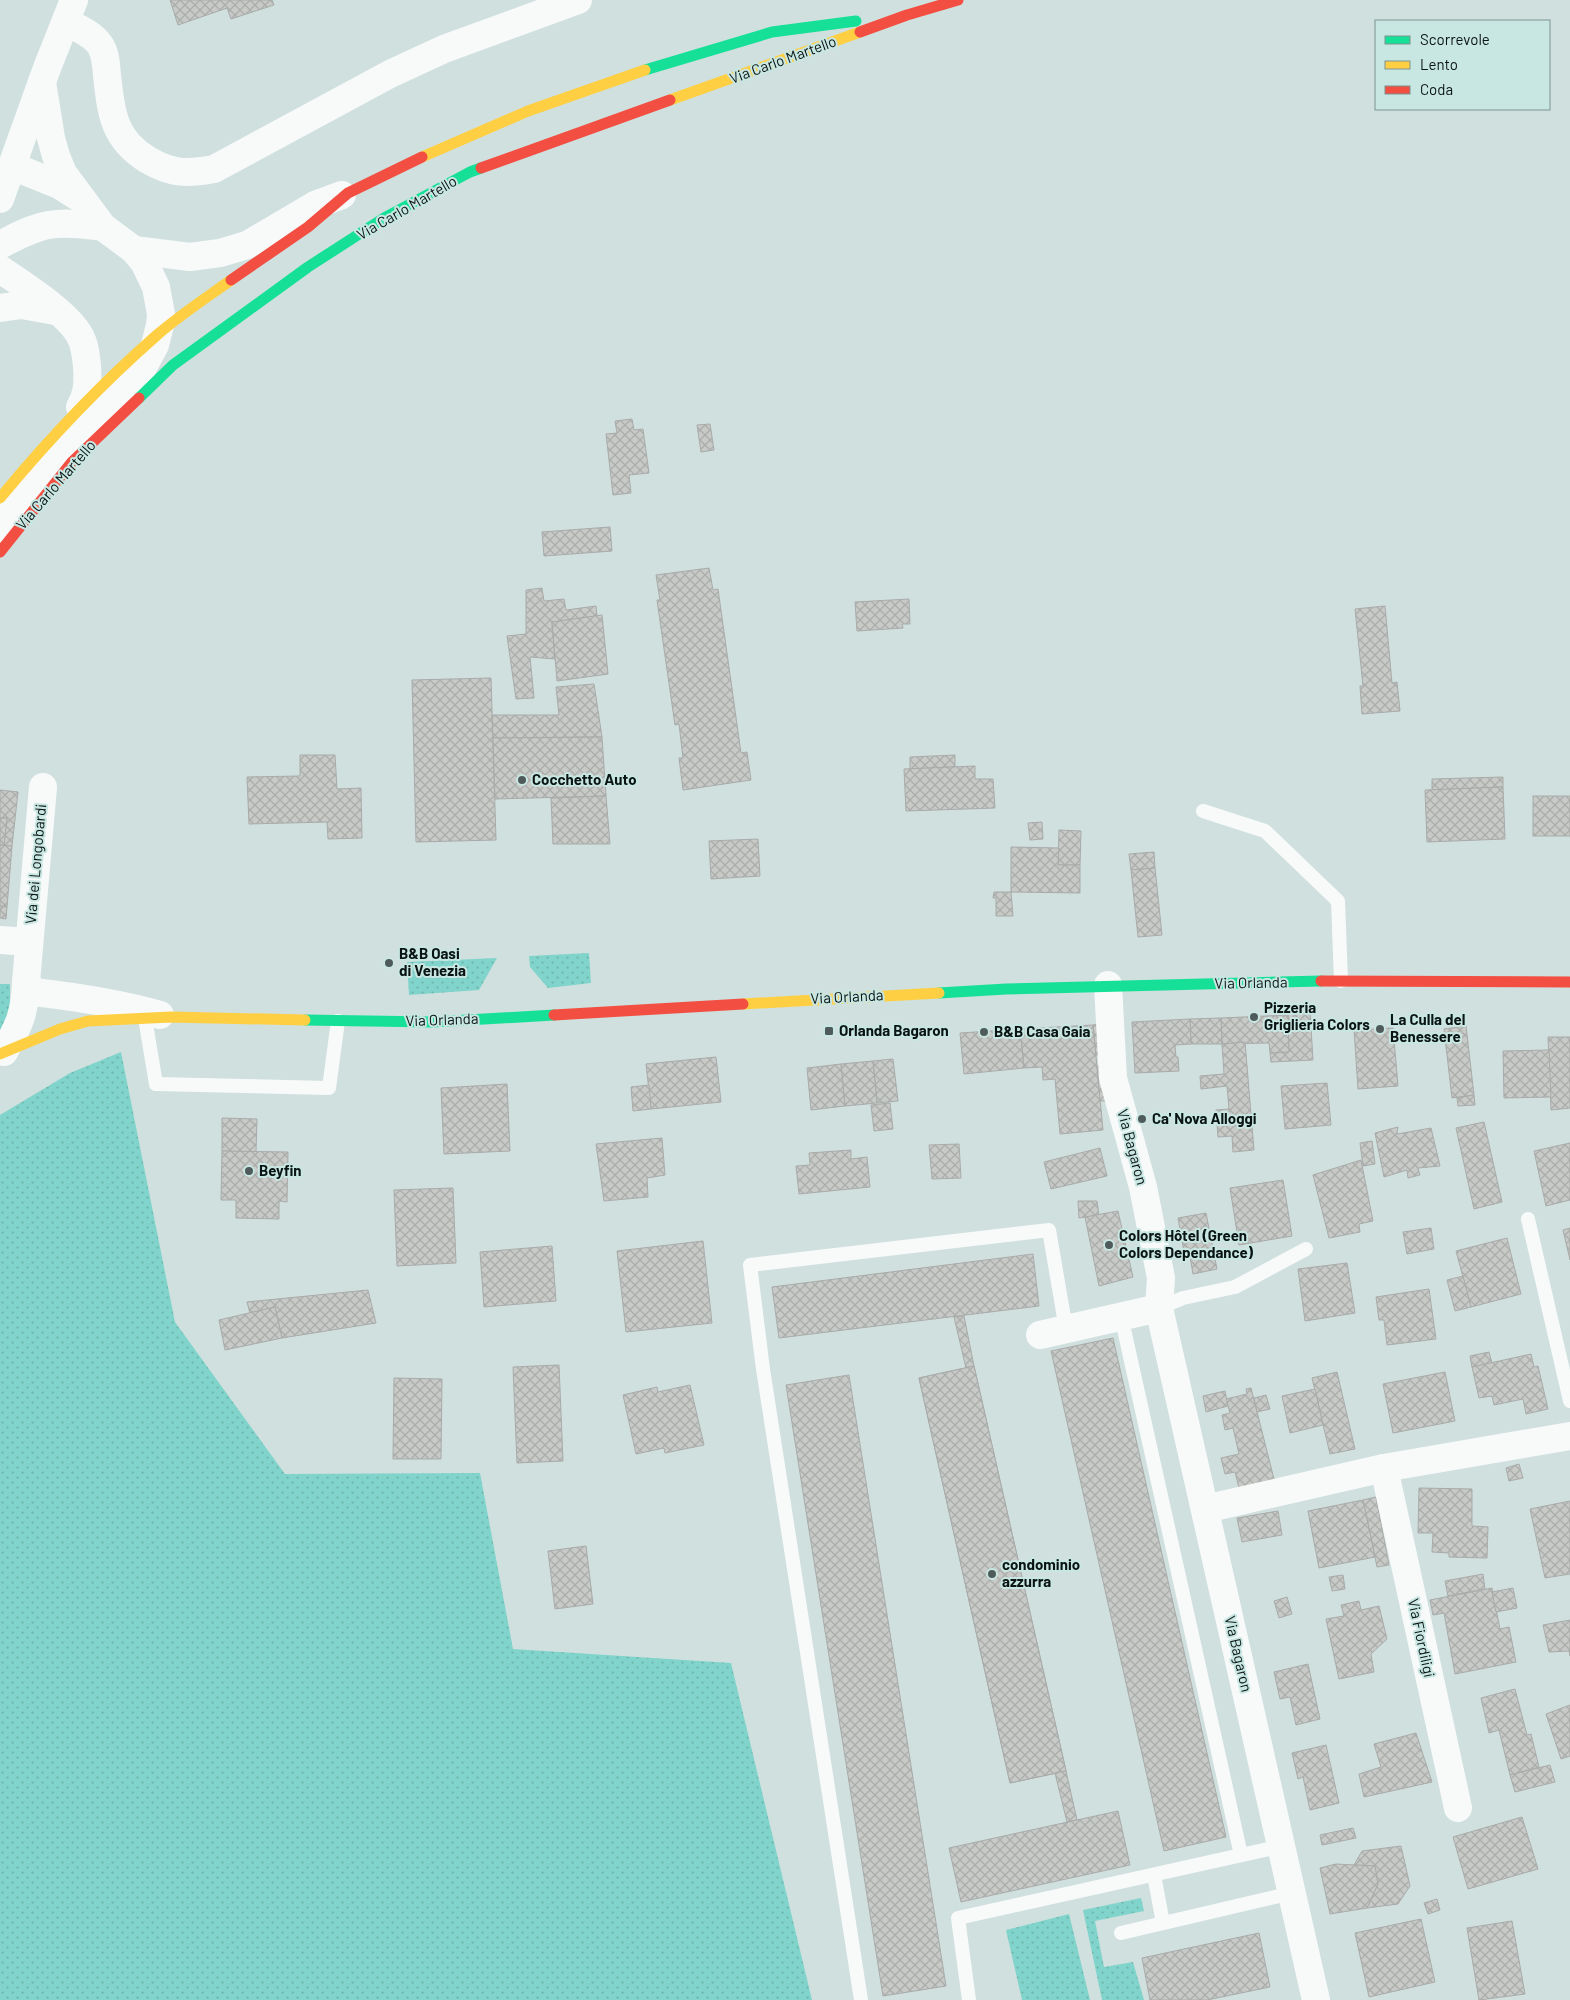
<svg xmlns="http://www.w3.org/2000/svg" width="1570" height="2000" font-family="Barlow,sans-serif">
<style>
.grass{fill:url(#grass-dots)}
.building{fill:url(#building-cross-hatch);stroke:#a8aba9}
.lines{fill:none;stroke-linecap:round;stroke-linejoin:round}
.lane{stroke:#f8fafa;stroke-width:14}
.street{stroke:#f8fafa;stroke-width:28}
.fast{stroke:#16e098;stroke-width:11}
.slow{stroke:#ffcf43;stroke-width:11}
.jam{stroke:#f24e42;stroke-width:11}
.poi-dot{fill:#4f5b5a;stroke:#c9e7e2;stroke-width:2}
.labels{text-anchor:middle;stroke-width:4;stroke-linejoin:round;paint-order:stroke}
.street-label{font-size:15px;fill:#0a1413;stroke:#c9e7e2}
.poi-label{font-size:15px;font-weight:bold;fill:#0a1413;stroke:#c9e7e2;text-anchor:start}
</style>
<defs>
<pattern id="grass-dots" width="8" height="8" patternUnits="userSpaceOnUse" patternTransform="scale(1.25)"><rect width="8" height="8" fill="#81d4cb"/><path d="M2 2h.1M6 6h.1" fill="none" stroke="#6eb5ad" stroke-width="1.8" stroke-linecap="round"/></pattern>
<pattern id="building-cross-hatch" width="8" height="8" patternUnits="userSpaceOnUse" patternTransform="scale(1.25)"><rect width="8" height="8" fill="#c7cac7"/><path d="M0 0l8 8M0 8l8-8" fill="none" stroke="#aaadaa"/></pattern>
</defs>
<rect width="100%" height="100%" fill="#d0e0de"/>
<g class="grass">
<path d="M589 953 591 983 548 988 530 967 529 956Z"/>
<path d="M497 958 479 990 409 995 407 962Z"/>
<path d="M0 984H10V1014L0 1032Z"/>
<path d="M121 1052 175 1322 285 1474 480 1473 513 1649 731 1663 812 2000H0V1115L70 1073Z"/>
<path d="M1141 1898 1144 1911 1095 1921 1104 1967 1133 1962 1144 2000H1102L1083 1910Z"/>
<path d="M1069 1914 1090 2000H1022L1006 1930Z"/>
</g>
<g class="building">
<path d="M170 0H272L274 5 231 19 227 8 178 25Z"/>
<path d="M632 419 634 430 643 429 649 473 629 475 631 493 613 495 606 434 617 433 615 421Z"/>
<path d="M710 424 714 450 701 452 697 425Z"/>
<path d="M610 527 612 551 544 556 542 532Z"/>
<path d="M709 568 713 590 718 589 741 753 747 752 751 780 683 790 679 758H683L679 724 675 725 657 600H660L656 575Z"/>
<path d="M542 588 544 601 564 599 566 610 596 606 597 616 552 622 555 659 530 657 534 698 516 699 507 636 526 634V590Z"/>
<path d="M909 599 910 624H902L903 628 857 631 855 602Z"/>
<path d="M1385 606 1392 683 1397 682 1400 711 1362 714 1360 686H1363L1355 609Z"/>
<path d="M602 615 608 674 557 681 552 622Z"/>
<path d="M491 678 496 840 416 842 412 680Z"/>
<path d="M594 684 602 737 493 738 492 715H559L556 687Z"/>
<path d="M602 737 606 796 495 799 493 738Z"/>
<path d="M300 755H335L337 789 361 788 362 838 328 839 327 822 249 824 247 777 300 776Z"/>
<path d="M955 755V767L910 769V757Z"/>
<path d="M975 766V779H993L995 808 906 811 904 769Z"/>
<path d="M1503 777V787L1432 790V779Z"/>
<path d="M1503 787 1505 839 1427 842 1425 790Z"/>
<path d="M0 790 18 792 12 846 4 845 7 818H0Z"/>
<path d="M606 796 610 844H553L551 798Z"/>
<rect x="1533" y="796" width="37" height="40"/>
<path d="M0 818H7L4 845H0Z"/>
<path d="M1042 822 1043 839 1030 840 1028 823Z"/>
<path d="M1059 830 1081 831 1080 865H1058Z"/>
<path d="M758 839 760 876 711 879 709 841Z"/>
<path d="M0 845 12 846 7 907 0 906Z"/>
<path d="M1011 847 1059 848 1058 865H1080V893L1011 892Z"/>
<path d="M1154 852 1155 868 1131 870 1129 854Z"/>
<path d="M1155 868 1162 935 1138 937 1131 870Z"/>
<path d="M994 892H1011L1013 916H996V898H993Z"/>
<path d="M0 906 7 907 6 919 0 918Z"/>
<path d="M1288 1011H1310L1313 1060 1271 1062 1270 1053 1289 1052Z"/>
<path d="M1288 1015 1289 1052 1270 1053 1269 1043 1222 1044 1221 1018Z"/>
<path d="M1221 1018 1222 1044H1191L1190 1019Z"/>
<path d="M1190 1019 1191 1044 1175 1045 1176 1057H1178L1179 1071 1135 1073 1132 1022Z"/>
<path d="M1100 1024 1103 1054 1096 1055 1093 1025Z"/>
<path d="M1093 1025 1103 1130 1060 1134 1055 1079 1043 1080 1042 1067 1024 1068 1020 1029Z"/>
<path d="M1466 1026 1474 1095 1452 1098 1444 1029Z"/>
<path d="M1393 1028 1398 1086 1358 1089 1354 1030Z"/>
<path d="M1020 1029 1024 1068 964 1074 960 1033Z"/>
<path d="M1548 1037H1570V1108L1551 1110Z"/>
<path d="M1245 1042 1254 1150 1233 1152 1232 1136 1218 1137 1216 1110 1229 1109 1227 1086 1201 1089 1200 1076 1224 1074 1222 1044Z"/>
<path d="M1549 1050 1551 1097 1504 1098 1503 1051Z"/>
<path d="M716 1057 721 1102 651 1109 646 1064Z"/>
<path d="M893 1059 898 1101 877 1103 873 1061Z"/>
<path d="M873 1061 877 1103 845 1106 841 1064Z"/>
<path d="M841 1064 845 1106 811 1110 807 1068Z"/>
<path d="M1097 1066H1103L1106 1101H1100Z"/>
<path d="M1327 1083 1331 1125 1285 1129 1281 1086Z"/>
<path d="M507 1084 510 1151 444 1154 441 1088Z"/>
<path d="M649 1085 651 1109 633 1111 631 1087Z"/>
<path d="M1474 1095 1475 1105 1458 1106 1457 1098Z"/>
<path d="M890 1103 893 1129 874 1131 871 1105Z"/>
<path d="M222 1118 257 1119 256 1152 222 1151Z"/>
<path d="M1484 1122 1502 1202 1474 1209 1456 1128Z"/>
<path d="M1398 1127 1397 1134 1431 1128 1440 1166 1418 1168 1420 1175 1408 1178 1407 1170 1384 1177 1375 1133Z"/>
<path d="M662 1138 665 1175 647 1178 648 1197 604 1201 596 1144Z"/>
<path d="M1372 1141 1375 1164 1363 1166 1360 1143Z"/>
<path d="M1570 1143V1200L1546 1206 1534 1151Z"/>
<path d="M959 1144 961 1178 932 1179 929 1145Z"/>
<path d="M1100 1148 1107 1176 1051 1189 1044 1162Z"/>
<path d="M851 1150V1159L867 1157 870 1187 799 1194 796 1166 810 1165 809 1153Z"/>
<path d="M222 1151 288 1152 287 1202 279 1201V1219L236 1218V1200H221Z"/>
<path d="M1361 1160 1373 1221 1359 1224 1360 1232 1329 1238 1313 1175Z"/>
<path d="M1283 1180 1292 1236 1239 1245 1230 1188Z"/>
<path d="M453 1188 456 1263 397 1266 394 1190Z"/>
<path d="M1078 1201H1097L1099 1215 1079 1218Z"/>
<path d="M1118 1211 1133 1277 1099 1286 1085 1217Z"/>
<path d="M1206 1213 1217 1269 1193 1274 1189 1251 1184 1252 1178 1218Z"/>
<path d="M1431 1228 1434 1249 1407 1254 1403 1232Z"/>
<path d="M1570 1228V1260L1563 1230Z"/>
<path d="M1507 1238 1521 1294 1471 1307 1456 1251Z"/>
<path d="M703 1241 712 1323 626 1332 617 1251Z"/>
<path d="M552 1246 556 1301 484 1307 480 1252Z"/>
<path d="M1033 1254 1039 1306 779 1338 772 1287Z"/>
<path d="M1347 1263 1355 1313 1305 1321 1298 1269Z"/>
<path d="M1463 1276 1471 1307 1455 1311 1447 1280Z"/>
<path d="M1429 1289 1436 1339 1387 1345 1384 1320H1379L1376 1297Z"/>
<path d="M368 1290 376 1323 282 1338 275 1307 250 1313 247 1302Z"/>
<path d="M275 1307 282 1338 225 1350 219 1320Z"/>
<path d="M964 1316 974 1366 966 1368 954 1317Z"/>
<path d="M1113 1338 1226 1837 1164 1851 1051 1351Z"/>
<path d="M1489 1352 1492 1363 1472 1367 1470 1356Z"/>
<path d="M1531 1354 1534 1367 1538 1366 1548 1409 1526 1414 1523 1399 1494 1405 1492 1396 1479 1398 1472 1367Z"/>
<path d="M559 1365 563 1461 517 1463 513 1367Z"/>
<path d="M974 1366 1066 1771 1010 1783 919 1378Z"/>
<path d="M974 1366 1066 1771 1010 1783 919 1378Z"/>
<path d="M1337 1372 1355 1449 1330 1454 1312 1378Z"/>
<path d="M1445 1372 1455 1421 1393 1433 1383 1384Z"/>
<path d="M849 1375 946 1986 883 1996 786 1385Z"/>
<path d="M394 1378 442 1379 441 1459H393Z"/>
<path d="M690 1385 704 1445 665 1453 664 1448 636 1454 623 1395 657 1387 658 1392Z"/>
<path d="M1251 1388 1274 1479 1239 1488 1235 1472 1225 1474 1221 1458 1239 1454 1233 1428 1225 1430 1222 1415 1230 1413 1226 1399 1247 1394 1246 1389Z"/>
<path d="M1315 1389 1323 1425 1290 1433 1282 1396Z"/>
<path d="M1225 1391 1228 1406 1206 1412 1203 1396Z"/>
<path d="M1266 1395 1270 1409 1257 1412 1254 1398Z"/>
<path d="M1519 1464 1523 1478 1509 1481 1506 1468Z"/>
<path d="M1419 1488 1472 1489V1526L1488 1527 1487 1558 1449 1557V1553L1432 1552 1433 1533H1418Z"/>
<path d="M1376 1497 1389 1565 1377 1567 1363 1500Z"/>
<path d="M1363 1500 1375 1557 1319 1568 1308 1511Z"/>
<path d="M1570 1501V1574L1545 1578 1530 1509Z"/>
<path d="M1278 1511 1282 1535 1242 1542 1237 1518Z"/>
<path d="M586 1546 593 1604 555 1609 548 1551Z"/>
<path d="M1483 1574 1485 1589 1448 1596 1445 1581Z"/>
<path d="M1343 1575 1345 1589 1332 1591 1329 1577Z"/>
<path d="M1492 1588 1500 1629 1509 1627 1516 1662 1455 1674 1444 1613 1433 1615 1430 1600Z"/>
<path d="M1513 1588 1517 1608 1496 1612 1492 1592Z"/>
<path d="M1287 1597 1292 1614 1279 1618 1274 1601Z"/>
<path d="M1359 1601 1361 1610 1379 1606 1387 1639 1371 1654 1374 1672 1339 1679 1326 1619 1344 1616 1341 1605Z"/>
<path d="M1570 1620V1656L1569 1651 1549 1652 1543 1625Z"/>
<path d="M1308 1664 1320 1719 1296 1725 1290 1697 1280 1699 1274 1672Z"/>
<path d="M1515 1689 1527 1735 1531 1734 1539 1767 1510 1775 1499 1730 1489 1733 1481 1698Z"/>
<path d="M1570 1705V1756L1561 1759 1546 1714Z"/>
<path d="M1416 1733 1432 1782 1364 1797 1359 1774 1381 1767 1374 1744Z"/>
<path d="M1326 1745 1339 1803 1310 1810 1303 1777 1298 1779 1292 1753Z"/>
<path d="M1550 1765 1555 1782 1515 1792 1510 1775Z"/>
<path d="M1066 1771 1077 1820 1067 1822 1055 1773Z"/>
<path d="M1118 1811 1130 1865 961 1902 949 1848Z"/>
<path d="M1522 1817 1538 1869 1468 1889 1453 1837Z"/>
<path d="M1353 1828 1356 1838 1322 1845 1320 1835Z"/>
<path d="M1401 1846 1410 1886 1398 1904 1367 1908 1378 1884 1375 1866 1354 1865 1362 1851Z"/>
<path d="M1336 1864 1375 1866 1378 1884 1367 1908 1330 1914 1320 1868Z"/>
<path d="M1437 1899 1440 1910 1428 1914 1424 1903Z"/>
<path d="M1421 1919 1435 1982 1369 1997 1355 1933Z"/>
<path d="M1512 1921 1525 1994 1479 2000 1467 1928Z"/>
<path d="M1259 1933 1270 1987 1207 2000H1150L1142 1958Z"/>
</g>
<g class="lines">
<g class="lane">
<path d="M1203 811 1265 831 1338 901 1341 981"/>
<path d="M145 1018 156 1084 329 1088 338 1021"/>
<path d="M1528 1219 1570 1401"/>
<path d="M1159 1308 1183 1298 1235 1287 1306 1249"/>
<path d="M1121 1316 1241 1855"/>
<path d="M1154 1875 1163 1923"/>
<path d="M1121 1933 1292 1893"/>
<path d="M861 2000 763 1369 750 1265 1049 1230 1066 1329"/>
<path d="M969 2000 958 1918 1282 1846"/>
</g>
<g class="street">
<path d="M66 22C78 28 93 34 100 45 106 54 106 65 107 75 111 112 113 139 148 160 172 174 187 174 214 169L390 74 444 49 578 0"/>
<path d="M12 166 59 185 78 197"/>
<path d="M0 199 47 68 74 0"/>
<path d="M0 245C43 222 55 220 103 227"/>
<path d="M134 250 190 257 220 253 247 245 315 205 342 195"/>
<path d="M0 269C23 285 67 312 80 336 85 345 86 356 87 366 88 382 88 394 80 407"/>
<path d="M0 308 22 305 55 311"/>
<path d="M0 528 39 474 142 369 155 345 160 325 161 314 156 287 144 262 134 250 103 227 63 173 56 156 51 138 42 82"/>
<path d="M0 940 29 942"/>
<path d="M26 982 43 787"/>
<path d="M1108 985 1113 1078 1143 1187 1161 1278 1159 1308"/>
<path d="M4 1052C19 1026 25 1013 26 982L34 992C77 997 118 1003 160 1015"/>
<path d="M1040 1335 1159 1308 1316 2000"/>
<path d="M1384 1468 1458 1808"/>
<path d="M1205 1509 1384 1468 1570 1436"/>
</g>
<g class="fast">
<path d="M645 70 772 32 856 21"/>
<path d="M139 398 173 365 308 267 384 218 470 172 481 168"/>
<path d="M939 993 1006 989 1321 981"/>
<path d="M305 1020 432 1022 554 1015"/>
</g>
<g class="slow">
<path d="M670 100 860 32"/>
<path d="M422 157 528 111 645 70"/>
<path d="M0 498C48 440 100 385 157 335 180 315 206 298 231 280"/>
<path d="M743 1004 939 993"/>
<path d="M0 1054 60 1029 88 1021 171 1017 305 1020"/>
</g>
<g class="jam">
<path d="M860 32 907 15 958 0"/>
<path d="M481 168 670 100"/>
<path d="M231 280 308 227 348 193 422 157"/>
<path d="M0 552 72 462 139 398"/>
<path d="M1321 981 1570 982"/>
<path d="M554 1015 743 1004"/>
</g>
</g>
<g class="poi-dot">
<circle cx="522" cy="780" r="5"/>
<circle cx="389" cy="963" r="5"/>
<circle cx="1254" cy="1017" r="5"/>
<circle cx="1380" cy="1029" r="5"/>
<rect x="824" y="1026" width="10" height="10" rx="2.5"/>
<circle cx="984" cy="1032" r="5"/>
<circle cx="1142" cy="1119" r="5"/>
<circle cx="249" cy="1171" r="5"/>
<circle cx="1109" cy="1245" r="5"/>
<circle cx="992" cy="1574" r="5"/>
</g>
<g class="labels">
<g class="street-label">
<text transform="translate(783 60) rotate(-20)" y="5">Via Carlo Martello</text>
<text transform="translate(407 208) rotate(-30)" y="5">Via Carlo Martello</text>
<text transform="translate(56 485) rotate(-49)" y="5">Via Carlo Martello</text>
<text transform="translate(36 864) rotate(-85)" y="5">Via dei Longobardi</text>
<text transform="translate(1251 983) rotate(-1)" y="5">Via Orlanda</text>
<text transform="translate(847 997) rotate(-3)" y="5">Via Orlanda</text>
<text transform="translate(442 1020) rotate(-2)" y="5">Via Orlanda</text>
<text transform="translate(1132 1147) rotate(75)" y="5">Via Bagaron</text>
<text transform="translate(1421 1638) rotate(78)" y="5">Via Fiordiligi</text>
<text transform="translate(1238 1654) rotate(77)" y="5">Via Bagaron</text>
</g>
<g class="poi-label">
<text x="532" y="785">Cocchetto Auto</text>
<text x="399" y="959">B&amp;B Oasi<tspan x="399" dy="17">di Venezia</tspan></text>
<text x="1264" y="1013">Pizzeria<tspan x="1264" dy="17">Griglieria Colors</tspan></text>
<text x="1390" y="1025">La Culla del<tspan x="1390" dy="17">Benessere</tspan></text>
<text x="839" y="1036">Orlanda Bagaron</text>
<text x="994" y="1037">B&amp;B Casa Gaia</text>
<text x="1152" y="1124">Ca' Nova Alloggi</text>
<text x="259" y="1176">Beyfin</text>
<text x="1119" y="1241">Colors Hôtel (Green<tspan x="1119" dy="17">Colors Dependance)</tspan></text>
<text x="1002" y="1570">condominio<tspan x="1002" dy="17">azzurra</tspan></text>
</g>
</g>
<rect x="1375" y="20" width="175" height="90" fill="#c9e7e2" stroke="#7d938f"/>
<rect x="1385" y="36" width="25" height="8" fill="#16e098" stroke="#7d938f"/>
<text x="1420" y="45" font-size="15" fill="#0a1413">Scorrevole</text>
<rect x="1385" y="61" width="25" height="8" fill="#ffcf43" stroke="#7d938f"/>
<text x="1420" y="70" font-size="15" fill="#0a1413">Lento</text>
<rect x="1385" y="86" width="25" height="8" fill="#f24e42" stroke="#7d938f"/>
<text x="1420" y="95" font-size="15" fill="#0a1413">Coda</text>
</svg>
